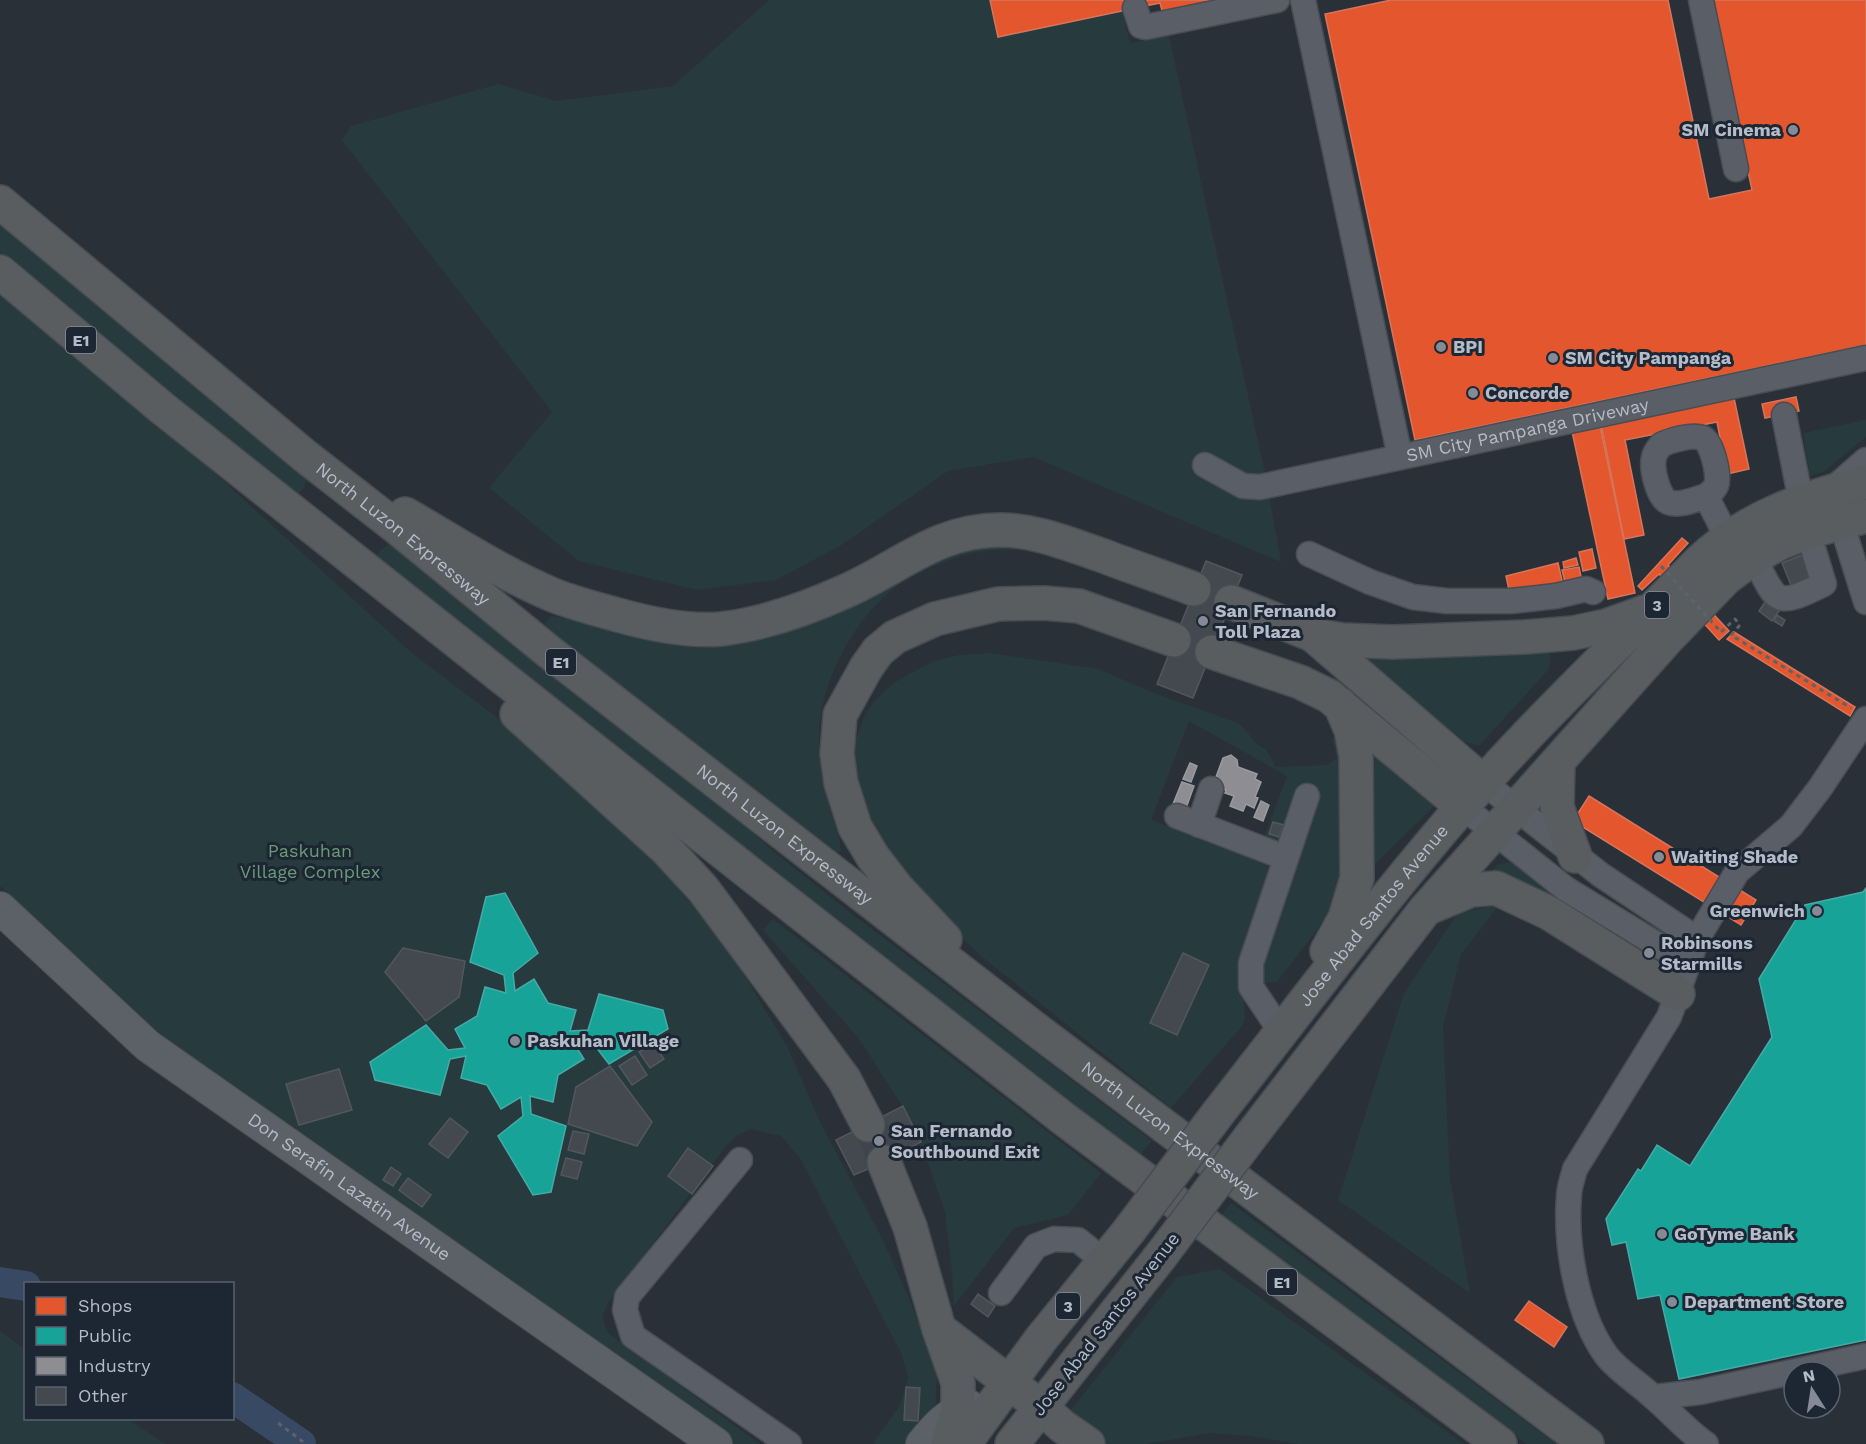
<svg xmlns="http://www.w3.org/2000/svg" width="1866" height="1444" font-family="'Work Sans',sans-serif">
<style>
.green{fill:#273a3e;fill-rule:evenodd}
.shops{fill:#e4572e;stroke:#d6755c;stroke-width:1.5}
.public{fill:#17a398;stroke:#46aaa7;stroke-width:1.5}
.industry{fill:#8d8d92;stroke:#999ba2;stroke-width:1.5}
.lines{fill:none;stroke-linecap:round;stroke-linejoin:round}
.river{stroke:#384963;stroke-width:30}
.building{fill:#444950;stroke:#52575f;stroke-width:1.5}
.highway-tunnel{stroke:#3f454e;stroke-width:33;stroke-dasharray:33 16;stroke-linecap:butt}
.minor-casing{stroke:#484c53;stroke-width:27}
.major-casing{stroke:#484c55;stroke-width:34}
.highway-casing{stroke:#474c53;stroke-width:36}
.path{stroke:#5d636a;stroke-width:3;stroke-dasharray:4.5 4.5;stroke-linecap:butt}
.minor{stroke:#5a5e66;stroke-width:24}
.major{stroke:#5c6168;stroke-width:32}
.highway{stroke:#5a5d60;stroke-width:33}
.highway-bridge-casing{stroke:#474c53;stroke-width:36;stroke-linecap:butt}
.path-bridge{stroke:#5d636a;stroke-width:3;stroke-dasharray:4.5 4.5;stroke-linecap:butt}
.highway-bridge{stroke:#5a5d60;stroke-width:33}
.poi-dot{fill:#848b96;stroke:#1d2633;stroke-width:2}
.labels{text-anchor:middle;stroke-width:6;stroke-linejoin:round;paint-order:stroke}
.shield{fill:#1d2633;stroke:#878f9c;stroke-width:1.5}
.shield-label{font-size:16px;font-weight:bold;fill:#b4bcc9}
.poi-label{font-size:18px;font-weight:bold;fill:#b4bcc9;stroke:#1d2633;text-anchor:start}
.street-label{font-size:18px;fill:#b4bcc9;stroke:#1d2633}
.park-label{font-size:18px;fill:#6b9a76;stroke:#1d2633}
</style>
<rect width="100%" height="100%" fill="#2a3038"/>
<g class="green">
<path d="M769 0H990L999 37 1122 11 1130 43 1169 36 1265 473 1281 562 1033 457 948 471 840 546 776 580 697 590 579 561 489 488 552 412 342 140 351 126 498 84 557 101 673 86Z"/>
<path d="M0 216 306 477C306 486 303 491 295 495L229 450 0 256Z"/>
<path d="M0 277 412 653 552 759 653 858 693 906 741 970 787 1046 821 1124 883 1240 910 1301 937 1371 935 1415 913 1444H873L900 1405 908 1378 902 1355 800 1158 781 1136 750 1129 736 1136 726 1146 609 1302 602 1316 607 1331 612 1336 760 1444H732L245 1098 165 1038 0 886Z"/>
<path d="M1866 420V437L1823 472 1810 476 1803 433Z"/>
<path d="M963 544 1044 549C1016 550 985 548 958 557 936 564 903 579 886 595 849 628 818 689 819 740 820 764 824 788 831 812 835 825 840 836 841 851L833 855 553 640 545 624 551 616 685 639Z"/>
<path d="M388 545 400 549 724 806 774 852 852 914 1152 1141 1140 1155 377 564C377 554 379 550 388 545Z"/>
<path d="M1546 648 1551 657 1549 669 1479 746 1465 742 1371 670 1368 661 1372 657Z"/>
<path d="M990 653 1098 669 1154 693 1235 722C1249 728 1251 744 1266 749L1276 767 1327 765 1337 758 1331 737 1344 746 1349 837 1336 897 1320 926 1277 982 1258 983 1244 1000 1245 1017 1243 1025 1171 1108 986 960 953 930 874 840 855 780 854 745 863 719 874 701 895 682 911 673 934 661 959 655ZM1189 721 1287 776 1256 859 1151 820Z"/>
<path d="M1365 742 1435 805 1366 873Z"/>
<path d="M1506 863H1511L1679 968 1680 976 1491 877V872L1497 865Z"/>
<path d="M1499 905 1461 954 1443 1027 1450 1179 1470 1293 1338 1200 1404 993 1458 913Z"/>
<path d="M773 919 1101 1173 1068 1215 1014 1228 954 1306 952 1273 945 1212 926 1157 901 1104 859 1039 763 930Z"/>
<path d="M1231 1203 1556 1444H1527L1221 1216Z"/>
<path d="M1220 1269 1464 1444H1298L1249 1436 1209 1433 1147 1444H1104L1073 1423 1069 1412 1177 1277Z"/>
<path d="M0 1331 25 1349 26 1418 128 1419 165 1444H0Z"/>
</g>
<g class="shops">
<path d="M990 0H1228L1163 14 1160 3 998 37Z"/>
<path d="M1391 0H1668L1709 199 1752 190 1712 0H1866V345L1415 440 1325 14Z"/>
<path d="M1796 397 1799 411 1765 418 1762 404Z"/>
<path d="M1734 398 1749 469 1727 474 1717 422 1625 440 1644 535 1624 539 1601 424Z"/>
<path d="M1595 402 1635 593 1608 599 1567 408Z"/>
<path d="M1682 538 1688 543 1668 565 1729 631 1719 640 1659 574 1642 590 1638 586Z"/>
<path d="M1592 549 1596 568 1583 571 1579 552Z"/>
<path d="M1576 558 1578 565 1564 568 1563 562Z"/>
<path d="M1558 563 1563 585 1510 595 1506 576Z"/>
<path d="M1579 567 1582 582 1566 586 1562 570Z"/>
<path d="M1734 632 1855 707 1850 716 1727 639Z"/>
<path d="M1589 796 1756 900 1741 925 1573 821Z"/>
<path d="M1529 1301 1567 1327 1554 1347 1515 1320Z"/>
</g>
<g class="public">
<path d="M1866 888V1340L1679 1379 1660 1295 1638 1299 1626 1242 1612 1245 1606 1219 1638 1169 1641 1171 1657 1145 1690 1166 1772 1037 1759 979 1805 905 1863 892Z"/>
<path d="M505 893 538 953 513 973 515 991 534 979 548 1003 576 1010 570 1031 588 1030 599 994 663 1010 668 1029 609 1064 589 1038 571 1039 584 1059 558 1075 553 1102 530 1096 531 1114 566 1126 551 1192 533 1195 498 1136 523 1116 521 1097 501 1109 487 1085 461 1078 466 1056 450 1059 440 1095 375 1080 370 1062 426 1025 448 1050 465 1048 455 1029 477 1016 485 987 506 993 504 975 470 962 486 897Z"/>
</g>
<g class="industry">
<path d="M1231 755 1237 760 1238 767 1257 774 1255 779 1261 782 1255 797 1258 798 1254 808 1246 804 1243 811 1230 806 1234 796 1225 793 1226 790 1213 785 1223 758Z"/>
<path d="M1190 763 1197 766 1191 782 1183 779Z"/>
<path d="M1182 782 1194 786 1186 808 1173 804Z"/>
<path d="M1261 801 1269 805 1263 821 1254 817Z"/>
</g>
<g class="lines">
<g class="river">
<path d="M0 1282 26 1286"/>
<path d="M232 1397 301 1444"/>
</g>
</g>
<g class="building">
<path d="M1802 555 1815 587 1795 595 1782 563Z"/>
<path d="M1206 561 1242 575 1193 698 1157 684Z"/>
<path d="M1765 602 1779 611 1772 621 1759 611Z"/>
<path d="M1777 615 1785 620 1782 626 1774 621Z"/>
<path d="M1273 822 1284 825 1279 837 1269 834Z"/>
<path d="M403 948 465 961 459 997 426 1021 385 972Z"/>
<path d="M1183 953 1209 965 1177 1035 1150 1023Z"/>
<path d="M653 1043 664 1059 650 1068 639 1052Z"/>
<path d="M635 1056 647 1075 632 1085 619 1066Z"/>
<path d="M610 1066 652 1122 637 1146 568 1124 576 1087Z"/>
<path d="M339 1069 352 1110 299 1125 286 1084Z"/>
<path d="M903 1106 921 1142 884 1162 854 1175 836 1140Z"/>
<path d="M450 1118 468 1132 448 1158 429 1144Z"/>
<path d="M573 1131 589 1134 584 1154 568 1150Z"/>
<path d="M688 1148 713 1166 692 1194 668 1176Z"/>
<path d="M566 1158 582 1162 577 1179 561 1175Z"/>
<path d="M391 1167 401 1174 393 1186 383 1180Z"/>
<path d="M408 1178 431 1195 422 1207 399 1190Z"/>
<path d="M978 1294 995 1306 988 1317 971 1304Z"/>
<path d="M906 1387 920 1388 918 1421 904 1420Z"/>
</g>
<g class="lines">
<path class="highway-tunnel" d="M868 1125 876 1139 884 1162"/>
<defs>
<g id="minor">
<path d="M1303 0 1400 457"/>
<path d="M1701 0 1736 169"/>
<path d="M1135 8 1141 26 1146 27 1277 0"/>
<path d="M1784 415 1801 501"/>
<path id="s1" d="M1205 465 1243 486 1260 487 1866 358"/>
<path d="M1834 488 1866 460"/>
<path d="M1706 496C1695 499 1680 507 1668 502 1658 497 1651 468 1654 457 1655 452 1658 449 1661 445 1671 440 1692 434 1703 438 1712 443 1718 471 1717 481 1717 488 1711 492 1706 496L1727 537"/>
<path d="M1841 522 1866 602"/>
<path d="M1309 554 1370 582 1413 597 1447 601H1511L1556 596 1586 589 1593 592"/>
<path d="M1754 557C1777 604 1775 608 1824 584L1808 532"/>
<path d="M1484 783 1601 875 1697 939"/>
<path d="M1463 807 1566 889 1689 964"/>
<path d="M1177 816 1286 858"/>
<path d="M1199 825 1211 789"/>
<path d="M1282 1033 1251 987V963L1307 796"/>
<path d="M740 1160 627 1297 625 1310 633 1336 789 1444"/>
<path d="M1001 1293 1036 1246 1054 1239 1078 1240 1104 1261"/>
<path d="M1654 1397 1700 1392 1866 1356"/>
<path d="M1706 1444C1686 1430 1670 1411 1651 1395 1637 1382 1617 1370 1606 1355 1577 1315 1565 1245 1569 1196 1569 1187 1573 1177 1575 1169L1669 1017 1697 939 1737 872 1791 826 1820 788 1866 719"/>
</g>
<g id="major">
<path id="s2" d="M0 908 148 1046 716 1444"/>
<path d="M922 1444C935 1428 949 1412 969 1406"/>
</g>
<g id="highway">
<path id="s3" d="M0 202 305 456 395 526 548 651 1038 1031 1587 1444"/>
<path d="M0 272 162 408 753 876 1064 1119 1500 1444"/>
<path d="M405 514C454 542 501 573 553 595 573 603 596 609 618 615 650 624 687 632 721 629 765 624 806 609 846 591 900 567 937 530 1000 530 1035 530 1068 544 1101 555 1132 567 1163 577 1194 589"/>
<path d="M1231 602 1313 635 1342 640 1393 642 1525 637 1573 633 1606 626 1645 612"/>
<path d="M1313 635 1484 783"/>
<path d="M1212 652 1300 682 1329 696 1463 807"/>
<path d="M517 714 666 849 703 889 844 1079 868 1125"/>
<path d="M1558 763 1557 807 1575 856"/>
<path d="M1430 907 1471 890 1496 888 1549 913 1678 994"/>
<path d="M945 939 897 888 873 857 855 827 841 783 837 754 840 715 866 668 878 651 895 637 935 619 998 604 1044 603 1079 606 1174 640"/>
<path d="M1327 951 1345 918 1357 878 1356 756 1351 730 1340 704"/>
<path id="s4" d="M1219 1112C1299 1010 1377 905 1462 807 1536 721 1620 643 1699 562 1746 517 1804 498 1866 482"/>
<path d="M1251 1136 1425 910 1668 638 1726 578 1754 557 1780 543 1808 532 1866 516"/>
<path d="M884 1162 910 1227 939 1329 958 1383V1409L948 1444"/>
<path d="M939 1329 1041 1407 1062 1426 1088 1444"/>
<path d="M964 1444 1041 1339 1128 1232"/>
<path d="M1012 1444 1160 1257"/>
</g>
</defs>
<use href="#minor" class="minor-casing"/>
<use href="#major" class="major-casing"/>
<use href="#highway" class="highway-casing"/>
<g class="path">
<path d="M1721 632 1735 619 1740 625 1731 635 1851 708"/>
<path d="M278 1423 306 1444"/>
</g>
<use href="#minor" class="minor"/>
<use href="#major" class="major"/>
<use href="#highway" class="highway"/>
<defs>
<g id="highway-bridge">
<path d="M1128 1232 1219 1112"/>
<path d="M1160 1257 1251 1136"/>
</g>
</defs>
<use href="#highway-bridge" class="highway-bridge-casing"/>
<path class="path-bridge" d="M1661 566 1721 632"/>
<use href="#highway-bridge" class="highway-bridge"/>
</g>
<g class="poi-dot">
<circle cx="1793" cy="130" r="6"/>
<circle cx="1441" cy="347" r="6"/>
<circle cx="1553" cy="358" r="6"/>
<circle cx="1473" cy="393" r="6"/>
<circle cx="1203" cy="621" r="6"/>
<circle cx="1659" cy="857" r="6"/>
<circle cx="1817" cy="911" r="6"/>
<circle cx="1649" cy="953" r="6"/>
<circle cx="515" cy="1041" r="6"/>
<circle cx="879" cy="1141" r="6"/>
<circle cx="1662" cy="1234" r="6"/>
<circle cx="1672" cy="1302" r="6"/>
</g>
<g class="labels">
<g class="shield">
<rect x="66" y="327" width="30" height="26" rx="4.5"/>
<rect x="1645" y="592" width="24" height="26" rx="4.5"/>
<rect x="546" y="649" width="30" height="26" rx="4.5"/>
<rect x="1267" y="1269" width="30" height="26" rx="4.5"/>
<rect x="1056" y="1293" width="24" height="26" rx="4.5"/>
</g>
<g class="shield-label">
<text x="81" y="346">E1</text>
<text x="1657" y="611">3</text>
<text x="561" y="668">E1</text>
<text x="1282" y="1288">E1</text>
<text x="1068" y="1312">3</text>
</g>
<g class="poi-label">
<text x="1781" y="136" text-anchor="end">SM Cinema</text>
<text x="1453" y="353">BPI</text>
<text x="1565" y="364">SM City Pampanga</text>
<text x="1485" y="399">Concorde</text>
<text x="1215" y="617">San Fernando<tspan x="1215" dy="21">Toll Plaza</tspan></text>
<text x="1671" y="863">Waiting Shade</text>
<text x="1805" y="917" text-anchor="end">Greenwich</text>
<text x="1661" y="949">Robinsons<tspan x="1661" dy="21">Starmills</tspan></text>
<text x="527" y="1047">Paskuhan Village</text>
<text x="891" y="1137">San Fernando<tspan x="891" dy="21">Southbound Exit</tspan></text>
<text x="1674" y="1240">GoTyme Bank</text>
<text x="1684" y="1308">Department Store</text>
</g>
<g class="street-label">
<text dy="6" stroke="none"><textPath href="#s1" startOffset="334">SM City Pampanga Driveway</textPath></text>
<text dy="6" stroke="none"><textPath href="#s3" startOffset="522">North Luzon Expressway</textPath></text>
<text dy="6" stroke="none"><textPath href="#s3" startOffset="1008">North Luzon Expressway</textPath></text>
<text dy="6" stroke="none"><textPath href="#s4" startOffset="250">Jose Abad Santos Avenue</textPath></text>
<text dy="6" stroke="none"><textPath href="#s3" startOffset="1494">North Luzon Expressway</textPath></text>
<text dy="6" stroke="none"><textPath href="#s2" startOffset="448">Don Serafin Lazatin Avenue</textPath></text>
<text transform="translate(1106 1324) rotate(-52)" y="6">Jose Abad Santos Avenue</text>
</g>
<g class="park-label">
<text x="310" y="857">Paskuhan<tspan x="310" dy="21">Village Complex</tspan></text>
</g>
</g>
<rect x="24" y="1282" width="210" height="138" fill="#1d2633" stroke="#59626f" stroke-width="1.5"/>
<rect x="36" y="1297" width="30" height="18" fill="#e4572e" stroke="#59626f" stroke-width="1.5"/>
<text x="78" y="1312" font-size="18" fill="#b4bcc9">Shops</text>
<rect x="36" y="1327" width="30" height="18" fill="#17a398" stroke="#59626f" stroke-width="1.5"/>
<text x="78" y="1342" font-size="18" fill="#b4bcc9">Public</text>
<rect x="36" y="1357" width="30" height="18" fill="#8d8d92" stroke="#59626f" stroke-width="1.5"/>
<text x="78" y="1372" font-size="18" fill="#b4bcc9">Industry</text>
<rect x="36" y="1387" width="30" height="18" fill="#444950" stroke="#59626f" stroke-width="1.5"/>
<text x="78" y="1402" font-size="18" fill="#b4bcc9">Other</text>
<g transform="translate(1812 1390) rotate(348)"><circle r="28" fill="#1d2633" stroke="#59626f" stroke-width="1.5"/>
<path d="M0-4.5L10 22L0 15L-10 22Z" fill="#848b96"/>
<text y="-9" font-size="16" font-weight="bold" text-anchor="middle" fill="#b4bcc9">N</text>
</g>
</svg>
